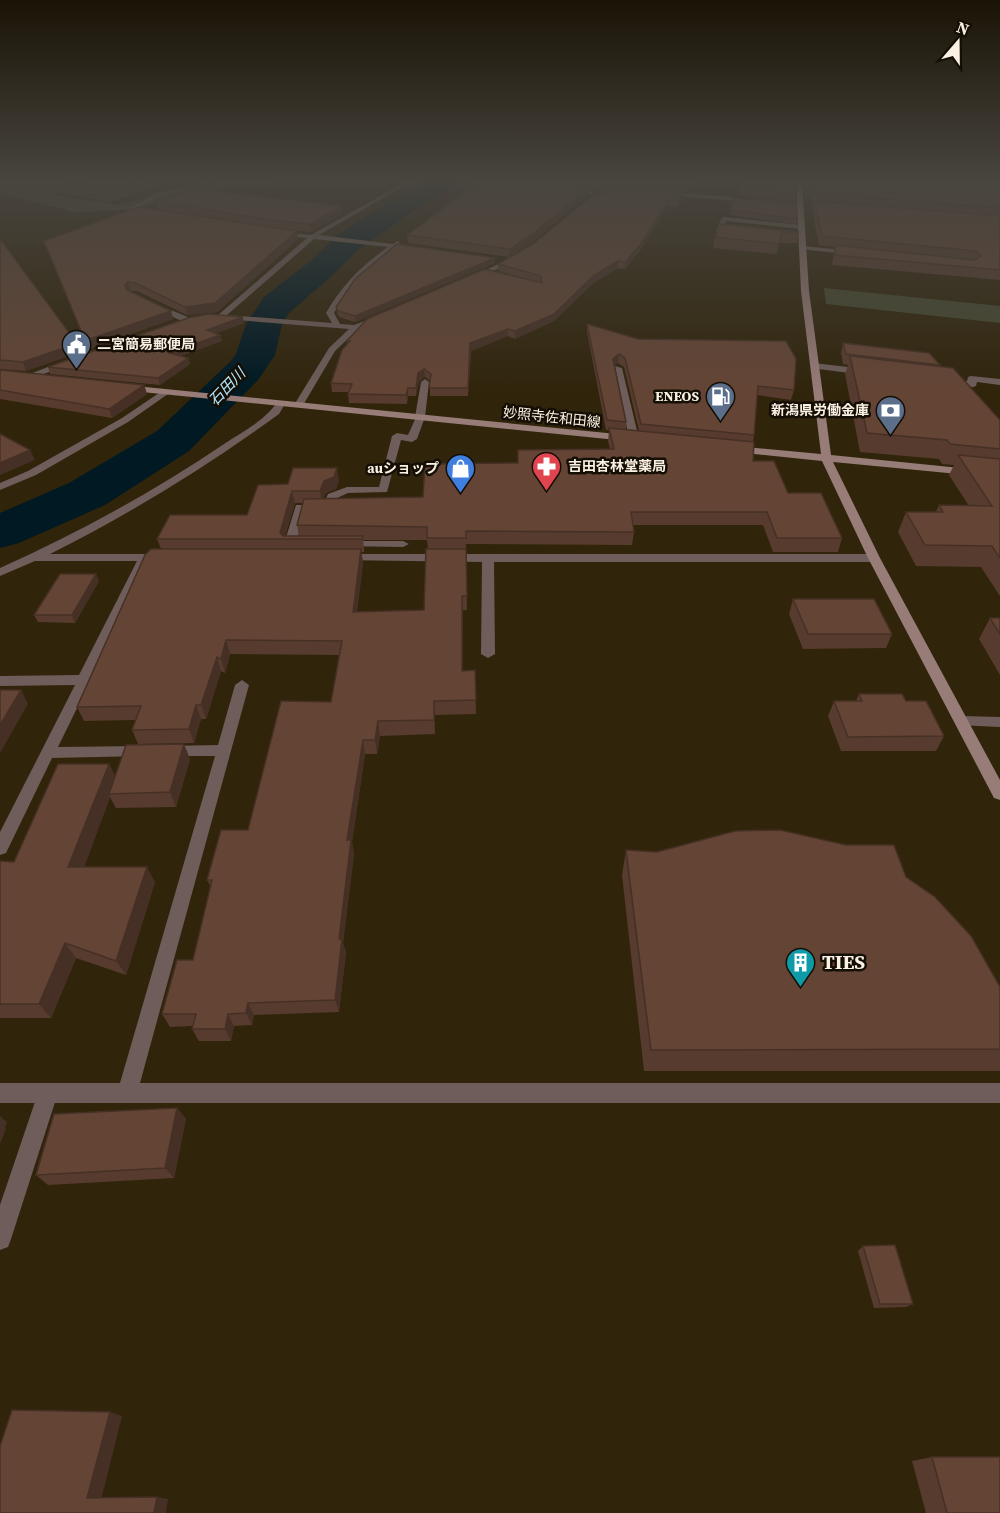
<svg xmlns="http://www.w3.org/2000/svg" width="1000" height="1513" font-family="'Source Serif 4','Noto Sans JP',serif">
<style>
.green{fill:#454830}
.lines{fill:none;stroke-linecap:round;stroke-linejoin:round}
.river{fill:#001923;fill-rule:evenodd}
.lane{fill:#6e5d5a;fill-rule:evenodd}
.street{fill:#6e5d5a;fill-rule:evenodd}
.secondary{fill:#977c78;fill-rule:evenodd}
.wall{fill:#563b2e;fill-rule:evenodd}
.shaded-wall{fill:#463025}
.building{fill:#644535;stroke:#463025;stroke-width:1.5}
.labels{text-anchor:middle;stroke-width:5;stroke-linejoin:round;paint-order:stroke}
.far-poi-label{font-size:14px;font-weight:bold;fill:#faf1e3;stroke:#140e05;text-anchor:end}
.far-street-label{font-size:14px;fill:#faf1e3;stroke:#140e05}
.far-water-label{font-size:15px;font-style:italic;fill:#b1e7fe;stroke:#140e05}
.near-poi-label{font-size:20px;font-weight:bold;fill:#faf1e3;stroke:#140e05;text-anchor:start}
</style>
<rect width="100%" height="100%" fill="#30240b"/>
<g class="green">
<path d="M0 182H64L62 188 53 195 120 205 159 194 213 185 216 182H272L267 186 234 187 182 194 136 210 75 212 0 193Z"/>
<path d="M94 182H128L81 197 59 192Z"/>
<path d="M136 182 160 185 109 202 87 197Z"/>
<path d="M824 288 1000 306V323L826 304Z"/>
</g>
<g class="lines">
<path class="river" d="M427 182H459L455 187 412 212 357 251 334 274 290 312 282 324 275 355 258 380 189 451 105 505 19 543 0 548V513L69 483 157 431 230 362 236 354 246 324 264 297 312 260 335 237 392 200Z"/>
<g class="lane">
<path d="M724 217 801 225 804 227 801 229 726 221 722 230 738 232V234L716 232 721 219Z"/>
<path d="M154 303 190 318 191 320 184 322 151 307 150 305Z"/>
<path d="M814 363 865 369 869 372 865 375 811 368V364Z"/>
<path d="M971 376 1000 379V385L977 382 976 386 973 387 948 385 944 382 948 379 967 381 968 377Z"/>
<path d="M417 415 425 417 417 439 412 442 401 440 387 492 348 493 337 498 331 510H305L297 541 307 544 301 547 286 546 284 544 296 505H323L328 494 347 487H379L392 436 397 433 408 435Z"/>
<path d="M343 541H403L409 544 403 547 339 546 337 544Z"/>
<path d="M961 716 1000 717V727L956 725 954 721Z"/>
<path d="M48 1083 55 1086 58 1093 11 1239 8 1247 0 1250V1205L38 1093 41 1086Z"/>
</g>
<g class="street">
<path d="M203 182H211L158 196 139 207 156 212V214L131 208 154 194Z"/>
<path d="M405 182H411L319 235 393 244 398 241 400 244 419 248 416 250 395 248C370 266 349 285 334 313L340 324 354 325 381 315 385 317 358 329 335 351 302 407H296L294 405 329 348 349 329 223 319 217 316 307 238 278 235 276 232 311 235ZM314 239 388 247C362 265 342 285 326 313L332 323 227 315Z"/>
<path d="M479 182H485L432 221H428V219Z"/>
<path d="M557 182H564L600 195 595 196Z"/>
<path d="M665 192 799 202 802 204 799 206 663 195Z"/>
<path d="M803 246 853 251 856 253 853 255 801 249Z"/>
<path d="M514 257 519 258 475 280 468 278Z"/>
<path d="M66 360 70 363 69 365 29 379 22 377Z"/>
<path d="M615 366 622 368 639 439 637 441 629 439Z"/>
<path d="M425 379 429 382 425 417 420 420 415 417 421 382Z"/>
<path d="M165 389 168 390V394L128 422 36 475 0 490V483L28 471 122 418Z"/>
<path d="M280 401 285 404 279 414C206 467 130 514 50 554H162L168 558 162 562 149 561 58 747 143 746 148 747 150 751 148 755 143 756 52 758 6 853 0 855V832L75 685 0 686V676L79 675 137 561H35L0 576V568C78 533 153 492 224 444 242 432 266 420 277 402Z"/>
<path d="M342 554H874L880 558 874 562H494L495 654 488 658 481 654 482 562 338 560V556Z"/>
<path d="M242 680 249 685 140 1083H1000V1103H0V1083H120L215 756H167L162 755 160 751 162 747 167 746 218 745 235 685Z"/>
</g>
<g class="secondary">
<path d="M796 182H802L809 291 831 455 1000 472V478L833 462 880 558 1000 780V800L994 798 868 558 822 461 734 452 729 449 734 446 821 454 801 291Z"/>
<path d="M125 385 627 435 632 438 627 441 122 390V386Z"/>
</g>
</g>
<g class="wall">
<path d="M570 182H697L689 192 639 188 597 191Z"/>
<path d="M804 182H1000V280L832 265 835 247 819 245 812 209 814 202 811 201 810 197 805 198Z"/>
<path d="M587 188V195L535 240 509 257 408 243 407 235Z"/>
<path d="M740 188 796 193 795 201 738 196Z"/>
<path d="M591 197 682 200 676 207 668 206 639 252 625 269 618 268 593 283 554 321 515 339 508 336 471 351 468 396H430V381L425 377 419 382 416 396H408L407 404 349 403 348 394 349 392H332L331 383 347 344V341L541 283 498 271V264L533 244Z"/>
<path d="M156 201 342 206 343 214 311 232 280 229 298 239 217 312 187 315 137 291H130L129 292 171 311 173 319 26 371 0 369V239L73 338 82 334 44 241 243 223 158 209Z"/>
<path d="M730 210 797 219 796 224 729 215Z"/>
<path d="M721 224 799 232 797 243H780L776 254 713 248 715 237Z"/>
<path d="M495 263 355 322 339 317 337 313 336 307Z"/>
<path d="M244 323 216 333 222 341 180 356 188 358 190 364 160 385 50 374 48 367Z"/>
<path d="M587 324 794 390 791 400 757 395 754 435 753 442V461L788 493 842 538 838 552H773L763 525H633L634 532 632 545 466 544 467 610H463L462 671 475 670 476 714 435 715V734L380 736 377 754H365L352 842 354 854 343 943 346 952 339 1012 254 1015 252 1025 234 1026 231 1041H199L192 1029 193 1026 170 1027 162 1014 193 960 211 887 207 880 248 830 331 702 339 655 230 654 225 673 221 671 206 719H201L194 743 138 744 132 730 135 720 84 721 77 707 161 549 157 539 247 515 288 484 339 480 336 489 326 493 323 499 423 497 518 463V450L610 449 608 441 609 430H606L587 332ZM618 363 624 367 639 431 626 429V422L614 366ZM295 503H303L297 525 299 536H285ZM363 540H427L428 549 424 610 357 612 363 563 361 552H364V548Z"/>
<path d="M843 343 940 365V366L1000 420V596L981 567 916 566 898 532 906 512H936L939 505 969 506 949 475 954 465 942 464 939 459 860 452 845 374 848 365 843 364 841 353Z"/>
<path d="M0 370 144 385 147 394 112 418 0 399Z"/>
<path d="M99 581 75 623 38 622 34 615Z"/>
<path d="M793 599 892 634 886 648 803 649 789 614Z"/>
<path d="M990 618H1000V675L979 639Z"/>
<path d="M859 694 944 736 936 751H841L828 716 834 701H856Z"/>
<path d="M190 759 176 807 116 808 110 797 84 867 155 882 126 975 76 958 51 1018H0V861L14 862 109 764 115 776Z"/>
<path d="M626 850 906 877 1000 987V1071H644L622 875Z"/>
<path d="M177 1108 186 1119 174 1178 48 1185 36 1175Z"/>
<path d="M863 1246 913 1304 906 1307 874 1308 858 1251Z"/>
<path d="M932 1457 1000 1513H926L912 1461Z"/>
</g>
<g class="shaded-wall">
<path d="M628 182H640L639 188 597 191 598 184Z"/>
<path d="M692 182H697L689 192 690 185Z"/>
<path d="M587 188V195L535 240 509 257 510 249Z"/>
<path d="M812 189 810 197 805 198 807 190Z"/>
<path d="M683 193 682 200 676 207 677 201Z"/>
<path d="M669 200 668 206 639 252 625 269V262Z"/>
<path d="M342 206 343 214 311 232 309 224Z"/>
<path d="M297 231 298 239 217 312 187 315 185 307Z"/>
<path d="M495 258V263L355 322V316Z"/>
<path d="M618 261V268L593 283 554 321 515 339V331L594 275Z"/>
<path d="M128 282 130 291 128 293 129 299 125 285Z"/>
<path d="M171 311 173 319 26 371 23 362Z"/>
<path d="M243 317 244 323 209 336 207 330Z"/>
<path d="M508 329V336L471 351 468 396 470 343Z"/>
<path d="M220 335 222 341 171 359 169 353Z"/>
<path d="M619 354 618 363 612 368 613 359Z"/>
<path d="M188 358 190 364 160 385 158 378Z"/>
<path d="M424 369 425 377 419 382 416 396V388L418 373Z"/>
<path d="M144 385 147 394 112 418 109 409Z"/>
<path d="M408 388V396L407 404 406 395Z"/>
<path d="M30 450 35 460 0 475V463Z"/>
<path d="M337 468 339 480 336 489 326 493 322 503 320 491 324 481Z"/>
<path d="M292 491 295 503 284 539 280 533Z"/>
<path d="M361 549 363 563 355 626 353 612Z"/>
<path d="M96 574 99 581 75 623 72 615Z"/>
<path d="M462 596 463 610 462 685Z"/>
<path d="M226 640 230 654 225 673 221 659Z"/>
<path d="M217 657 221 671 206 719 201 705Z"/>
<path d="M21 690 28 704 0 753V725Z"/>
<path d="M434 701 435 715V734L434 720Z"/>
<path d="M196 705 201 719 194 743 189 729Z"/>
<path d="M378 721 380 736 377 754 375 740Z"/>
<path d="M363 740 365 754 352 842 354 854 343 943 346 952 339 1012 335 1000 347 840Z"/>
<path d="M184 744 190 759 176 807 170 792Z"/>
<path d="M109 764 117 780 109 794 110 797 78 883 68 867Z"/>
<path d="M147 867 155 882 126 975 116 961Z"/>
<path d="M65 943 76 958 51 1018 39 1004Z"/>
<path d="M248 1003 254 1015 252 1025 246 1013Z"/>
<path d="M228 1014 234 1026 231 1041 225 1029Z"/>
<path d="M177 1108 186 1119 174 1178 165 1168Z"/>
<path d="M0 1116 7 1122 5 1128 6 1129 0 1144Z"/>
<path d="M110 1412 122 1416 101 1500 87 1498Z"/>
<path d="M157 1497 168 1499 166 1513H154Z"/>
</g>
<g class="building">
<path d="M483 182H569L587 188 535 232 510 249 407 235Z"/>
<path d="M591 182H628L598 184Z"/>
<path d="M650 182H692L690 185Z"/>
<path d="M743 182H796V193L740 188Z"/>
<path d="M806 182H1000V208L813 193 812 189 807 190Z"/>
<path d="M195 189 342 206 309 224 270 220 156 201Z"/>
<path d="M640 190 683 193 677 201 669 200 640 245 625 262 618 261 594 275 554 314 515 331 508 329 470 343 468 388H429L431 374 424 369 418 373 416 388H408L406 395 348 394 352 384 331 383 342 350 350 341H347L367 319 485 269 542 283 541 276 498 264 533 244 591 197 599 193Z"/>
<path d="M735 198 796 203 797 219 730 210Z"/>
<path d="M814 201 1000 216V270L835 255V245L975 260 981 256 976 251 822 236Z"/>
<path d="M139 207 297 231 215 303 185 307 135 283 128 282 125 285 127 290 171 311 23 362 0 360V239L73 338 82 333 44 241Z"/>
<path d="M721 224 799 232H782L779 244 715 237Z"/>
<path d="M397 244 495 258 355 316 338 311 336 307 355 279Z"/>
<path d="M208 314 243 317 207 330 220 335 169 353 188 358 158 378 48 367 188 318Z"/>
<path d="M587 324 638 339 786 341 796 359 794 390 758 386 754 435 641 424 625 358 619 354 613 359 626 422 607 420Z"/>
<path d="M843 343 929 353 940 365 846 354Z"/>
<path d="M850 356 953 368 1000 420V449L950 444 947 440 867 433Z"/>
<path d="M0 370 144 385 109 409 0 390Z"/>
<path d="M609 428 754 442 753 461H774L788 493H821L842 538H777L767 512H631L634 532 466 531V538H427V527L297 525 304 499 423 497 425 464 518 463V450L614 449Z"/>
<path d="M0 434 30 450 0 463Z"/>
<path d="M958 455 1000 459V558L992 546 925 545 906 512H943L939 505 992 506Z"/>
<path d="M293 468H337L334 477 324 481 320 491H292L280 533 283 536H363L362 539H157L170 515H247L258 485 288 484Z"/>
<path d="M151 549H361L353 612 424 610 426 549H466L467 596H462V671L475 670 476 700 434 701V720L378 721 375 740H363L347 840H351L339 939H342L335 1000 248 1003 246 1013 228 1014 225 1029H192L196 1014H162L177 960H193L212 880H207L221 830H248L281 701 331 702 342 641 226 640 221 659 217 657 201 705H196L189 729 132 730 141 706 77 707 145 555Z"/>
<path d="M60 574H96L72 615H34Z"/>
<path d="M793 599H874L892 634H808Z"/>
<path d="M990 618H1000V634Z"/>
<path d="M0 690H21L0 725Z"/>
<path d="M859 694H902L906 701H926L944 736 848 737 834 701H862Z"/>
<path d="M184 744 170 792 109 794 126 745Z"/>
<path d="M58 764H109L68 867H147L116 961 65 943 39 1004H0V861L14 862Z"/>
<path d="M780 830 846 845H894L906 877 935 897 971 936 1000 987V1049L651 1050 626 850 657 852 735 831Z"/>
<path d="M177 1108 165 1168 36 1175 54 1114Z"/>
<path d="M895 1245 913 1304H880L863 1246Z"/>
<path d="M12 1410 110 1412 87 1498 157 1497 154 1513H0V1446Z"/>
<path d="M932 1457H1000V1513H947Z"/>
</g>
<linearGradient id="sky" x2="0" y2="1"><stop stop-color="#1a1406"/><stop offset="0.46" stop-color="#48453f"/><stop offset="1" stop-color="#48453f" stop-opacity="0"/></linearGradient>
<rect width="1000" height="393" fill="url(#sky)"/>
<defs>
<symbol id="civic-pin" viewBox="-11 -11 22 30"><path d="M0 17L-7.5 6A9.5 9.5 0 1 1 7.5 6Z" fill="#5c6f8a" stroke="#140e05"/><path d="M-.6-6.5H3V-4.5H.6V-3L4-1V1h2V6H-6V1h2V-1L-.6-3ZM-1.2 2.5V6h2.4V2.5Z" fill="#fff"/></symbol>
<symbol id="fuel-pin" viewBox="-11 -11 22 30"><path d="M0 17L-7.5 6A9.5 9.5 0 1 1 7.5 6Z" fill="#5c6f8a" stroke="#140e05"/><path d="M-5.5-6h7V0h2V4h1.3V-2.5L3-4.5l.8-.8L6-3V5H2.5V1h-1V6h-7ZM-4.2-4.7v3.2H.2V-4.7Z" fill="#fff"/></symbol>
<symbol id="bank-pin" viewBox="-11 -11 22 30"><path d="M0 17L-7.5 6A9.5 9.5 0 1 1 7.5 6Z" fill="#5c6f8a" stroke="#140e05"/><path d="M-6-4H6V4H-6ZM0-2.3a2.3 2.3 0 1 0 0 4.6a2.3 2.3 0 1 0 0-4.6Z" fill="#fff"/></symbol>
<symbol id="pharmacy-pin" viewBox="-11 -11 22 30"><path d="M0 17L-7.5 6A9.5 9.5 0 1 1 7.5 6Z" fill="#e0444e" stroke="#140e05"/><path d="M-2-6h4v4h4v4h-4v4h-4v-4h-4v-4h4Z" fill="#fff"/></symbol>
<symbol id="shop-pin" viewBox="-11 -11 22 30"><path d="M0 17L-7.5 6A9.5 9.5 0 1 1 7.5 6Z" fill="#3f7fe0" stroke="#140e05"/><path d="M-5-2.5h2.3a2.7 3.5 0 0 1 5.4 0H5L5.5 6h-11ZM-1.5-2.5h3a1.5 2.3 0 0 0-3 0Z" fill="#fff"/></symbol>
<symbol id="building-pin" viewBox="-11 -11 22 30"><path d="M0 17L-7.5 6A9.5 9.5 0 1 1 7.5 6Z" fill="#0f9aa8" stroke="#140e05"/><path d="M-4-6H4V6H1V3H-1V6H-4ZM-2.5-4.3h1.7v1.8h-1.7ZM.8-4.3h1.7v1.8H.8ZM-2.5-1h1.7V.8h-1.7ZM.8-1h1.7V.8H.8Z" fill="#fff"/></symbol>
</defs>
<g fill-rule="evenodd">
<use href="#civic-pin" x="60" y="328" width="33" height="45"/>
<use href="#fuel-pin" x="704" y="380" width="33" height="45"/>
<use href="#bank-pin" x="874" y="394" width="33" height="45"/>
<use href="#pharmacy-pin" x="530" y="450" width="33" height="45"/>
<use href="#shop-pin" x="444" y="452" width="33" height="45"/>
<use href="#building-pin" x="784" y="946" width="33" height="45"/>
</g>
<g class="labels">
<g class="far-poi-label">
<text x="97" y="349" text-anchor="start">二宮簡易郵便局</text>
<text x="699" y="401">ENEOS</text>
<text x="869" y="415">新潟県労働金庫</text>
<text x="568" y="471" text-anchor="start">吉田杏林堂薬局</text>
<text x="439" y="473">auショップ</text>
</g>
<g class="far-street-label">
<text transform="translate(552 417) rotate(6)" y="5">妙照寺佐和田線</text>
</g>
<g class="far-water-label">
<text transform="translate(227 387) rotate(-46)" y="5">石田川</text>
</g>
<g class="near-poi-label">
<text x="822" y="969">TIES</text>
</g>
</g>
<g transform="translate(958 42) rotate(20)" stroke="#140e05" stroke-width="4.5" paint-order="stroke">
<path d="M0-4.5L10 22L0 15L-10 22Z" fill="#faf1e3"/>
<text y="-9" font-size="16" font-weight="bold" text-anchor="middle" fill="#faf1e3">N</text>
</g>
</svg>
